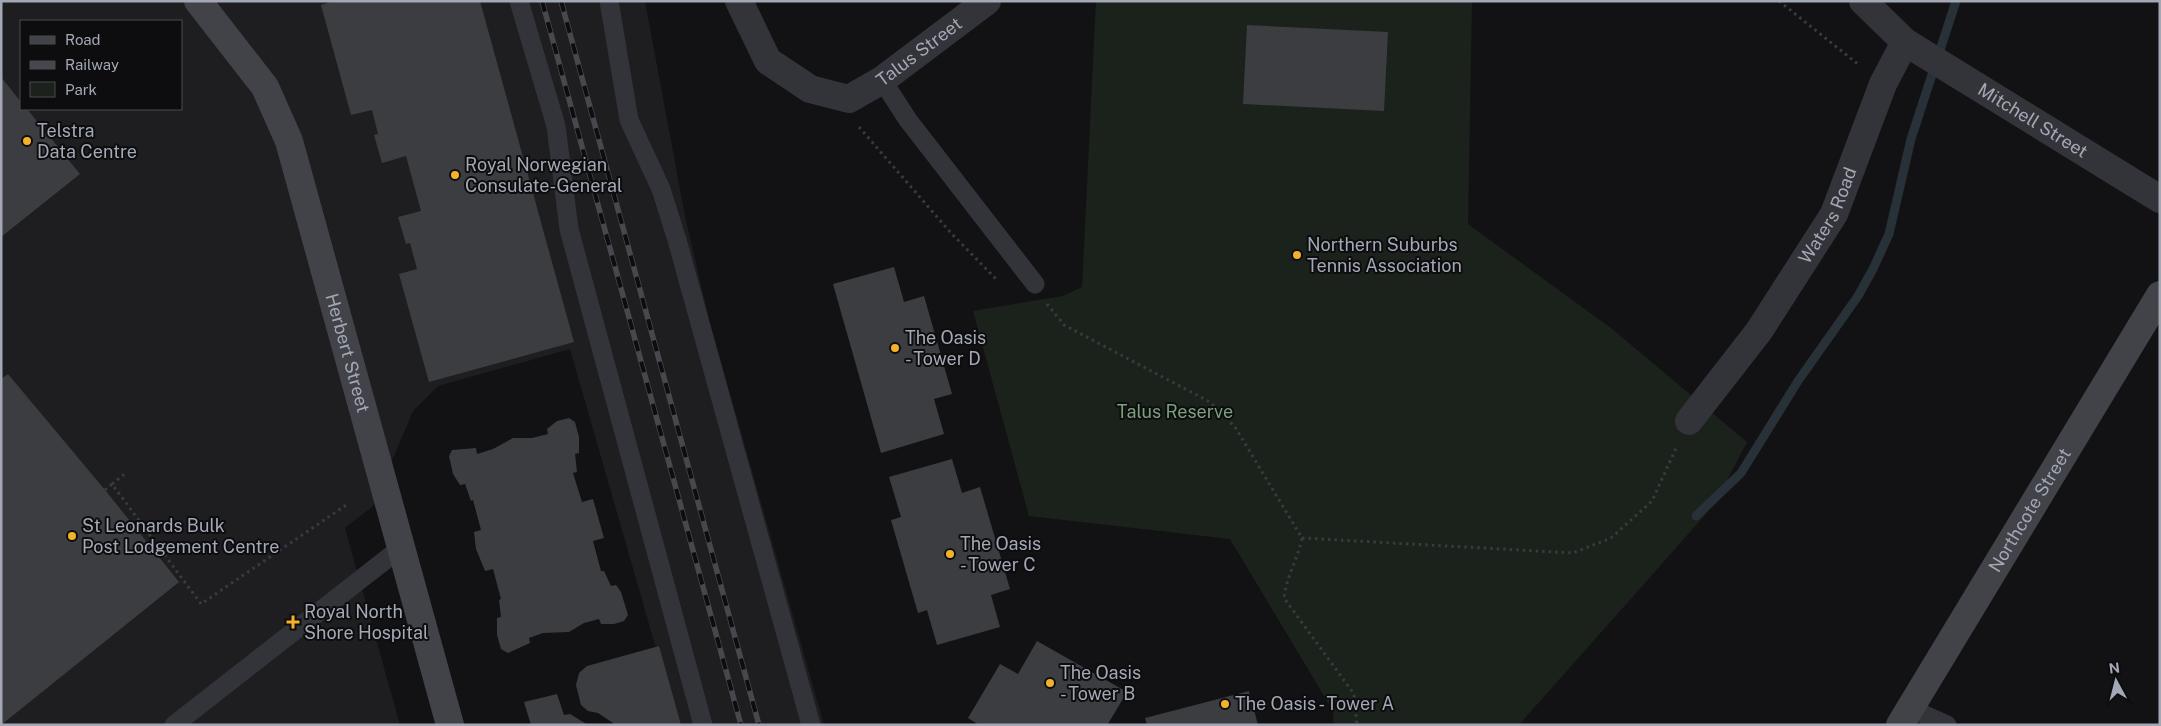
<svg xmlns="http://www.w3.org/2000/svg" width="2161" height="726" font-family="'Public Sans',sans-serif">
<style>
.built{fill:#1e1e21;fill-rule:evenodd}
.green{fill:#1a221b}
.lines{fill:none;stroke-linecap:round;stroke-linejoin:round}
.stream{stroke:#283137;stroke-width:9}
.building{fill:#3c3d41}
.path{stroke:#393b40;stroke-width:3;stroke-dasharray:2.5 4;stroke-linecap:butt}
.lane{stroke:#333439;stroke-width:19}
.street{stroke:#333439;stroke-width:28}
.secondary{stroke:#414349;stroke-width:28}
.rail-casing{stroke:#46484e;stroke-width:5.5}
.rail{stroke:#0d0d0f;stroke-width:4;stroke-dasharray:11;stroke-linecap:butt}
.poi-dot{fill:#f4b22a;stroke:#0d0d0f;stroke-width:2}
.labels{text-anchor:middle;stroke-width:4;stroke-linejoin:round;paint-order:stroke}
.street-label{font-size:18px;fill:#a3a8b5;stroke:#0d0d0f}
.poi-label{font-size:18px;fill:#a3a8b5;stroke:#0d0d0f;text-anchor:start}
.park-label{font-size:18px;fill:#7aa07d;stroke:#0d0d0f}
</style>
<rect width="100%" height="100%" fill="#121214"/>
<path class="built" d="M1 1H645L685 216 709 319 824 725H678L570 349 438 386 413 411 373 506 345 528 400 725H1ZM21 21H181V109H21Z"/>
<path class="green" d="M1096 1H1472L1468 224 1611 328 1747 442 1714 505 1519 725H1334L1333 711 1230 539 1029 516 973 311 1063 296 1082 287Z"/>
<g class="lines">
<path class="stream" d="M1696 516 1741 473 1798 381 1858 296 1873 269 1889 234 1911 139 1956 1"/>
</g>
<g class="building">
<path d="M333 1H480L574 342 429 382 399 274 417 269 410 243 406 244 398 217 421 211 406 156 382 163 374 135 378 134 372 110 351 115 321 5Z"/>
<path d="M1247 25 1388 32 1384 111 1243 104Z"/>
<path d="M1 77 21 102V109H27L80 174 1 237Z"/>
<path d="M894 267 904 302 924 296 952 394 934 399 944 434 881 453 833 284Z"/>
<path d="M8 374 105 490 179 582 1 725V379Z"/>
<path d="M569 418 575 422 579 437V453L575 454 577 472 573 473 582 502 593 499 604 538 593 541 601 571H604L611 586 616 585 621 592 628 615 624 621 614 624H601L599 619 584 623 569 632 543 633 529 638 530 643 508 653 501 649 497 635V618L501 617 499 600 501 599 493 569 485 571 476 549 474 532 481 530 473 500 471 501 465 484 460 485 453 474 449 456 452 450 476 448 477 454 493 449 513 438H532L548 434 547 429 557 421Z"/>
<path d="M952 459 962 493 980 487 1010 589 991 595 1000 627 937 645 927 610 918 613 891 520 901 517 889 477Z"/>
<path d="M1037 641 1127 692 1108 724 1111 725H979L968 718 1000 664 1018 674Z"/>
<path d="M659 646 681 725H616L598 713 588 711 581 705 576 685 579 673 587 666Z"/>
<path d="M1249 691 1258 725H1147L1145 718Z"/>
<path d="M557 694 564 715 570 714 588 725H531L524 702Z"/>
</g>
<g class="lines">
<g class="path">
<path d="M1779 1 1859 65"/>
<path d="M859 127 951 233 997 280"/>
<path d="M1047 304 1064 325 1210 402 1235 427 1302 538C1298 559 1286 577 1284 598L1354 694 1357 725"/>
<path d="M112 484 126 473"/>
<path d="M105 490 112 484 201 604 349 503"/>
<path d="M1302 538 1573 553 1611 538 1652 501 1677 446"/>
</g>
<g class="lane">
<path d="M519 1 556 126 569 229 703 725"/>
<path d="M609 1 629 120 661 189 677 240 811 725"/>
<path d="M882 80 908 120 1035 284"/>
<path d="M1911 709 1947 725"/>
<path d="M174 725 402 547"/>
</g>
<g class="street">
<path id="s1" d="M739 1 768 61 810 89 849 99 882 80 987 1"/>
<path id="s2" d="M1905 42 2160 199"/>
<path id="s3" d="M1689 421 1759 331 1834 214 1883 84 1905 42 1863 1"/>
</g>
<g class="secondary">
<path id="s4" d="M198 1 265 87 289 141 450 725"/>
<path id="s5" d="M1900 725 2160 295"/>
</g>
<defs>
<g id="rail">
<path d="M542 1 741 725"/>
<path d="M561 1 759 725"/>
</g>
</defs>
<use href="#rail" class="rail-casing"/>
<use href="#rail" class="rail"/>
</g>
<g class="poi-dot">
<circle cx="27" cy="141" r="5"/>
<circle cx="455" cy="175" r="5"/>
<circle cx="1297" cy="255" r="5"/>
<circle cx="895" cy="348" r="5"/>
<circle cx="72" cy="536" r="5"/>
<circle cx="950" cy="554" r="5"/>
<path d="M290.5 614.5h5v5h5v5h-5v5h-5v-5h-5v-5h5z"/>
<circle cx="1050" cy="683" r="5"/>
<circle cx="1225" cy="704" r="5"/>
</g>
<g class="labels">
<g class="street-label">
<text dy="6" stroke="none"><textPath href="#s1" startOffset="242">Talus Street</textPath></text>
<text dy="6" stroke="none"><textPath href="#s2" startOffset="150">Mitchell Street</textPath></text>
<text dy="6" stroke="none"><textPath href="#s3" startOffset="249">Waters Road</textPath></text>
<text dy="6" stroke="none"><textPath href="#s4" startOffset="388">Herbert Street</textPath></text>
<text dy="6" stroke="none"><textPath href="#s5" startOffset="251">Northcote Street</textPath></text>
</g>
<g class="poi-label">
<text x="37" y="137">Telstra<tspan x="37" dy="21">Data Centre</tspan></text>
<text x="465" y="171">Royal Norwegian<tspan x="465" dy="21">Consulate-General</tspan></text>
<text x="1307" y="251">Northern Suburbs<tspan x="1307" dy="21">Tennis Association</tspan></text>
<text x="905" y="344">The Oasis<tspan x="905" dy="21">- Tower D</tspan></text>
<text x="82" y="532">St Leonards Bulk<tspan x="82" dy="21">Post Lodgement Centre</tspan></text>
<text x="960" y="550">The Oasis<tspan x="960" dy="21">- Tower C</tspan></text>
<text x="304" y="618">Royal North<tspan x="304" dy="21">Shore Hospital</tspan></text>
<text x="1060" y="679">The Oasis<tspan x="1060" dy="21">- Tower B</tspan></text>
<text x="1235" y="710">The Oasis - Tower A</text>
</g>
<g class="park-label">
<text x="1175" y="418">Talus Reserve</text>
</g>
</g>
<rect width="2161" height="726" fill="none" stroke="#a3a8b5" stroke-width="5"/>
<rect x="20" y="20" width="162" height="90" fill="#0d0d0f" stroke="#494b51"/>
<rect x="30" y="36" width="25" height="8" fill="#414349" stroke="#494b51"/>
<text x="65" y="45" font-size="15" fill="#a3a8b5">Road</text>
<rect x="30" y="61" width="25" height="8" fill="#46484e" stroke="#494b51"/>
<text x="65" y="70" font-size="15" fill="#a3a8b5">Railway</text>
<rect x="30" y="82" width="25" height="15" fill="#1a221b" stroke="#494b51"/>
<text x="65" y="95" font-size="15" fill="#a3a8b5">Park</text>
<g transform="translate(2116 681) rotate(353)" stroke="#0d0d0f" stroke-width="4" paint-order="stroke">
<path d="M0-4L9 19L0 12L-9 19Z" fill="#a3a8b5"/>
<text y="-8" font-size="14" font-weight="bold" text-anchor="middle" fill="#a3a8b5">N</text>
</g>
</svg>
